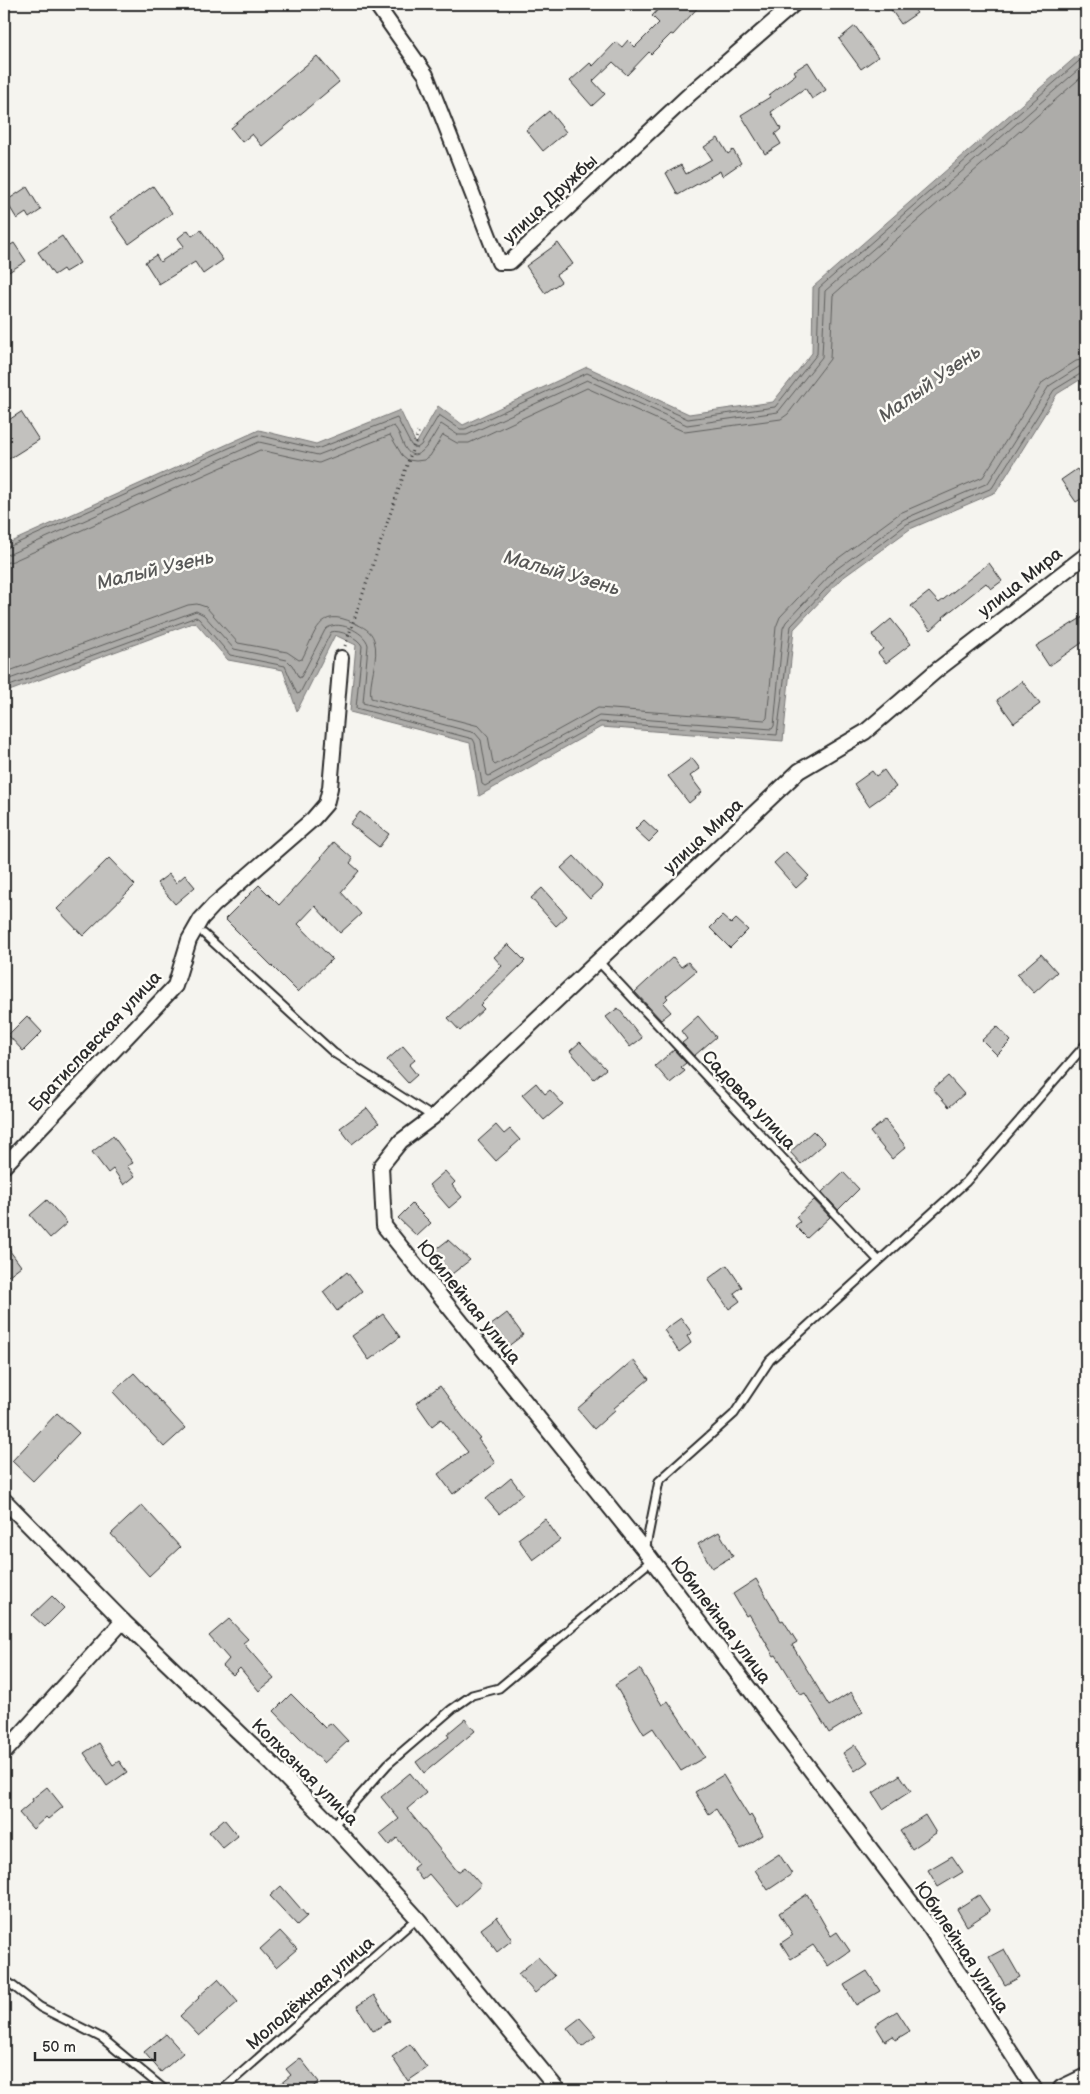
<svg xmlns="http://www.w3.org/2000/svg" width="1090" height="2094" font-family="'Balsamiq Sans',sans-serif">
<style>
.water{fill:#adaca9;stroke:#797877}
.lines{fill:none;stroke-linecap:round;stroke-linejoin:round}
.shore{stroke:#5f5f5d;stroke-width:1}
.building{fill:#c2c1be;stroke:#2b2b2b}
.lane-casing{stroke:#2b2b2b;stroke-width:11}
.street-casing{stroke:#2b2b2b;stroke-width:18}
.secondary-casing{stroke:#2b2b2b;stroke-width:24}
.path{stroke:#2b2b2b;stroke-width:3;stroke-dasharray:1 4;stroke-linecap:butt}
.lane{stroke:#fdfcf7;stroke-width:7}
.street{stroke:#fdfcf7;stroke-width:14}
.secondary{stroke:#fdfcf7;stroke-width:20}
.labels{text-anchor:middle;stroke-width:5;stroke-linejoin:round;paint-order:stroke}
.street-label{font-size:18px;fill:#2b2b2b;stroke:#fdfcf7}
.water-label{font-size:19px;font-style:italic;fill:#585857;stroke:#fdfcf7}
</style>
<rect width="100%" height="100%" fill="#f5f4ef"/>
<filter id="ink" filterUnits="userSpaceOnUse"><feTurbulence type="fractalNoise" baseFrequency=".02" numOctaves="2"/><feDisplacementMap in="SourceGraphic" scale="10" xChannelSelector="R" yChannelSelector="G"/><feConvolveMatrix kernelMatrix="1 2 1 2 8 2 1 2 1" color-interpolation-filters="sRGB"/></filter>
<g filter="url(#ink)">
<path class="water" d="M1086 48V376L1057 394 996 492 910 529 841 579 794 629 783 741 601 727 479 796 470 743 350 712 356 645 335 635 297 711 283 670 228 660 195 622 4 693V545L259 430 316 444 400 410 416 444 438 406 463 425 587 367 689 414 773 402 812 353 813 287Z"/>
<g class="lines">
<g class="shore">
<path d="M4 549 258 435 317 449 397 418 411 445 417 448 421 445 439 415 460 429H465L587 373 688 419 775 407 817 354 819 288 1086 55"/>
<path d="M4 555 10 554 259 442 318 455 394 426C399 431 401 440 404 446 418 472 434 433 441 424L458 435H467L587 380 687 425 778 412 822 357 825 291 1086 63"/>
<path d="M4 563 13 561 260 450 319 463 390 435 402 455 408 460 416 461 424 460 430 456 443 435 457 443H469L587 388 685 432 781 419 788 414 830 359 833 295 1086 73"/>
<path d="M4 673 188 605 197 604 206 607 238 643 287 652 299 660 302 659C316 632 318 606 354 623 363 627 371 630 374 640 380 658 368 680 371 698L479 726 488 736 493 763 495 765 598 708 765 720 767 718 776 627 780 617 829 565 900 513 983 477 1043 382 1076 361 1086 359"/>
<path d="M4 681 196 611 204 615 234 649 287 660 292 665 299 678 301 677 325 630C335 618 365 631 368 645L363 703 475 733 481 740 487 775 489 776 599 716 772 729 774 726 783 628 786 622 834 571 904 519 988 483 1049 386 1079 367 1086 366"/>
<path d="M4 688 196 617 199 619 230 655 285 666 297 694 300 693 331 632C339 629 359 638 362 646L356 708 473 739 475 743 482 784 485 786 600 722 777 735 791 626 838 576 907 524 992 488 1054 390 1082 373 1086 372"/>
</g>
</g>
<g class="building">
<path d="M663 4H701L673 35 671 34 651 54 649 52 627 75 613 62 593 81 605 94 592 106 570 81 590 63 593 66 616 42 622 47 628 40 635 47 659 23 652 16Z"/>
<path d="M887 4H910L917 13 901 24Z"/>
<path d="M855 26 878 57 861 69 839 39Z"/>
<path d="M317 56 339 82 262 146 252 134 242 142 231 128Z"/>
<path d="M808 62 826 90 812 99 805 88 771 112 781 129 775 134 781 144 765 154 741 115 770 97 769 95 796 74 794 71Z"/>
<path d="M549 111 566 132 543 151 526 130Z"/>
<path d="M718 138 728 154 733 150 741 163 722 176 720 171 678 195 666 173 681 165 686 174 712 159 704 147Z"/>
<path d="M153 186 172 213 129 244 110 217Z"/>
<path d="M27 187 41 210 29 218 26 213 17 219 6 201Z"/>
<path d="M188 230 192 236 201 230 223 260 203 274 195 262 159 284 145 262 156 255 160 262 184 246 178 238Z"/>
<path d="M62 236 80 263 65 272 63 269 54 275 38 252Z"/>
<path d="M14 243 26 261 4 275V249Z"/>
<path d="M558 243 573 264 556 275 561 282 545 293 526 266Z"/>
<path d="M21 412 39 440 4 462V423Z"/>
<path d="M1077 469 1086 483V496L1076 502 1061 480Z"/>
<path d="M989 563 1002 581 991 589 986 583 943 617 944 618 931 630 911 606 929 592 939 603Z"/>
<path d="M1086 615V640L1049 666 1036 646Z"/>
<path d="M891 619 911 644 886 663 878 653 883 649 872 635Z"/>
<path d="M1022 681 1040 704 1014 723 997 700Z"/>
<path d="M692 758 700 769 690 776 702 792 689 803 668 776Z"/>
<path d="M884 770 896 787 869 806 854 784 872 771 876 776Z"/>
<path d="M360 812 389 834 379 847 350 824Z"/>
<path d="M644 820 658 833 649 842 635 829Z"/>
<path d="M334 842 353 859 350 863 359 871 341 892 361 914 340 933 315 906 298 924 332 959 298 992 225 919 259 885 279 905 322 858 321 857Z"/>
<path d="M786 852 809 876 796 888 774 863Z"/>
<path d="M574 856 603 887 590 899 561 868Z"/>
<path d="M109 858 135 885 83 936 57 909Z"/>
<path d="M169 874 176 883 185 875 195 887 175 904 157 883Z"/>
<path d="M542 888 567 916 556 926 531 898Z"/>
<path d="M722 916 731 924 736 919 748 930 730 948 710 928Z"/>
<path d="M508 944 525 961 480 1005 484 1009 460 1031 448 1018 502 966 494 957Z"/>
<path d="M1041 954 1057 972 1034 993 1017 975Z"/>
<path d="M673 957 681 967 688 962 696 971 666 996 668 998 663 1003 671 1012 661 1020 635 992Z"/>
<path d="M618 1008 642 1038 630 1047 606 1017Z"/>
<path d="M27 1016 42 1032 23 1051 8 1035Z"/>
<path d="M698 1016 716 1037 694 1056 682 1043 687 1039 681 1031Z"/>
<path d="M997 1026 1011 1041 997 1055 982 1040Z"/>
<path d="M580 1042 606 1069 594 1079 570 1051Z"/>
<path d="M403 1046 415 1060 409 1065 417 1075 408 1083 387 1060Z"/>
<path d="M674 1050 686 1063 681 1067 685 1071 670 1083 655 1066Z"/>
<path d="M948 1076 964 1094 949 1107 933 1089Z"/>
<path d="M536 1083 545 1094 550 1090 563 1104 544 1120 522 1095Z"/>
<path d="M367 1108 379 1123 352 1144 340 1128Z"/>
<path d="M885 1120 906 1147 892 1159 870 1132Z"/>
<path d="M496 1125 504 1134 510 1129 520 1140 496 1161 478 1141Z"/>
<path d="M813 1131 825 1143 801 1164 790 1152Z"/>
<path d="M113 1136 133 1163 127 1166 135 1176 124 1185 113 1169 108 1173 92 1152Z"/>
<path d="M445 1171 455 1182 452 1185 462 1197 449 1208 429 1185Z"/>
<path d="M843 1172 859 1189 838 1210 822 1192Z"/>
<path d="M47 1200 67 1223 50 1238 30 1215Z"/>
<path d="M814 1200 830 1217 807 1238 795 1226 800 1222 796 1217Z"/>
<path d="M412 1204 431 1223 417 1236 398 1218Z"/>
<path d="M448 1240 470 1260 448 1277 430 1254Z"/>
<path d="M4 1243 21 1266 4 1279Z"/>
<path d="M727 1265 742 1287 734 1293 740 1301 729 1309 708 1279Z"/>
<path d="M347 1272 362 1291 337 1311 323 1292Z"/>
<path d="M507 1313 523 1335 503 1350 486 1329Z"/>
<path d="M383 1314 400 1337 369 1360 352 1336Z"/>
<path d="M681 1318 692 1333 687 1336 691 1343 679 1352 664 1330Z"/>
<path d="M633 1360 649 1379 614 1408 615 1410 594 1429 577 1409Z"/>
<path d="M134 1373 185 1428 164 1447 113 1392Z"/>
<path d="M440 1386 462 1416 480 1438 478 1439 495 1463 453 1494 438 1474 468 1452 441 1419 432 1426 416 1403Z"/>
<path d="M57 1413 79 1433 33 1481 12 1461Z"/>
<path d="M511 1478 523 1494 499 1514 486 1499Z"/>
<path d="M142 1505 180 1547 149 1576 111 1534Z"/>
<path d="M545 1519 560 1540 533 1560 518 1539Z"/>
<path d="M719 1532 733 1556 712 1568 698 1544Z"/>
<path d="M756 1579 781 1621 783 1620 797 1642 792 1645 829 1706 851 1692 863 1712 829 1733 805 1693 801 1695 776 1655 774 1656 749 1614 746 1616 733 1594Z"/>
<path d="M52 1596 64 1608 45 1627 32 1615Z"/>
<path d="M229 1619 248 1639 243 1643 274 1679 259 1691 240 1668 233 1675 223 1666 229 1659 209 1636Z"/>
<path d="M640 1669 662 1705 668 1701 705 1757 681 1771 653 1728 644 1734 615 1685Z"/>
<path d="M291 1694 325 1728 331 1723 348 1741 324 1763 274 1711Z"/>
<path d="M465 1719 475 1731 424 1773 416 1762 449 1737 447 1734Z"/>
<path d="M99 1743 113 1765 119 1761 127 1772 107 1786 84 1753Z"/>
<path d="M855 1745 868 1762 855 1771 843 1753Z"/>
<path d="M410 1773 426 1793 407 1809 458 1872 465 1867 481 1885 457 1907 429 1874 422 1880 413 1868 418 1864 397 1838 389 1845 380 1834 399 1819 381 1797Z"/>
<path d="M723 1775 749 1817 751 1815 763 1835 741 1849 716 1809 709 1814 695 1792Z"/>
<path d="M900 1775 911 1791 883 1809 873 1793Z"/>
<path d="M47 1787 63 1807 48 1819 46 1817 33 1829 19 1813 33 1801 32 1799Z"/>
<path d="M925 1815 936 1833 912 1849 900 1831Z"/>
<path d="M224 1819 238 1836 223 1848 209 1832Z"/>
<path d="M779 1854 792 1874 768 1890 755 1870Z"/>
<path d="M952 1856 963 1872 938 1887 928 1870Z"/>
<path d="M281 1886 307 1916 297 1925 270 1896Z"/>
<path d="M807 1894 831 1936 837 1932 850 1951 828 1966 813 1945 791 1959 781 1943 793 1935 779 1913Z"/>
<path d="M979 1895 990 1911 967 1926 957 1909Z"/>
<path d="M497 1917 512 1940 497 1952 481 1929Z"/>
<path d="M280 1931 297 1949 276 1967 260 1949Z"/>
<path d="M1004 1949 1020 1977 1005 1985 989 1957Z"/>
<path d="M538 1957 555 1976 535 1993 518 1974Z"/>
<path d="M867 1971 880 1991 856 2005 844 1985Z"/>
<path d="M218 1979 238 2002 199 2036 180 2016 199 1998 198 1997Z"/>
<path d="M374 1995 390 2021 373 2031 357 2006Z"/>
<path d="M897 2011 910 2031 895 2040 893 2036 885 2041 875 2025Z"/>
<path d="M580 2018 596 2036 582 2047 567 2028Z"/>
<path d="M166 2034 183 2053 161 2072 144 2052Z"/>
<path d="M410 2044 427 2068 408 2081 392 2057Z"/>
<path d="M300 2058 319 2082 309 2090H273L291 2075 286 2069Z"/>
</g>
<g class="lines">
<defs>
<g id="lane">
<path d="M204 934 334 1053 433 1117"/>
<path d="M598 961 878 1260"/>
<path d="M645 1551 659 1481 734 1414 770 1360 966 1182 1086 1044"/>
<path d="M333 1826 388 1764 452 1709 472 1695 499 1688 652 1560"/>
<path d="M4 1979 40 2007 102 2038 165 2090"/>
<path d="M222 2090 417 1918"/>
</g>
<g id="street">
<path d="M376 4 426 75 499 262H510L691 93 794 4"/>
<path d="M4 1166 175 986 189 940 201 919 214 905 313 819 326 804 330 788 341 658"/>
<path d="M4 1500 123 1621 272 1764 333 1826 417 1918 558 2090"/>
<path d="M4 1753 123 1621"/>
<path d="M1035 2090 931 1929 645 1551 384 1226 381 1166 401 1141 433 1117 799 771 865 732 937 670 1086 555"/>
</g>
<path id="secondary" d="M1063 2090 1086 2079"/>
</defs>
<use href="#lane" class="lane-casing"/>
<use href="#street" class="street-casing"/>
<use href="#secondary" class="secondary-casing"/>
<path class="path" d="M345 646 419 430"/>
<use href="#lane" class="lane"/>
<use href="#street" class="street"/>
<use href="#secondary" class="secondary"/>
</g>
</g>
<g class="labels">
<g class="street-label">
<text transform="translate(550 199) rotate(-43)" y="6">улица Дружбы</text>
<text transform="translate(1020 582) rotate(-38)" y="6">улица Мира</text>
<text transform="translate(703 836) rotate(-43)" y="6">улица Мира</text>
<text transform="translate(95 1041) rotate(-47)" y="6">Братиславская улица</text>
<text transform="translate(749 1100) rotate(47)" y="6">Садовая улица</text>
<text transform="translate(469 1302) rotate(51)" y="6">Юбилейная улица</text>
<text transform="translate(721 1620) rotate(53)" y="6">Юбилейная улица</text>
<text transform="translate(305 1772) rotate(45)" y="6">Колхозная улица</text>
<text transform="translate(962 1947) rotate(56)" y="6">Юбилейная улица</text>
<text transform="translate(310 1993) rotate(-41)" y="6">Молодёжная улица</text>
</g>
<g class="water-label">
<text transform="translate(929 383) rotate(-35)" y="7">Малый Узень</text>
<text transform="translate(155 569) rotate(-13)" y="7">Малый Узень</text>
<text transform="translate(562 572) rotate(16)" y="7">Малый Узень</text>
</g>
</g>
<rect width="1090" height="2094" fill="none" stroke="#fdfcf7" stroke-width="20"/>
<rect x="10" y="10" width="1070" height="2074" fill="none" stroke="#2b2b2b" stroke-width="2" filter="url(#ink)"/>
<path d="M35 2052v8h120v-8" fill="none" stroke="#2b2b2b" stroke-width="2.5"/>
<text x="42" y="2052" font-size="15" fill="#2b2b2b" stroke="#fdfcf7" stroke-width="4" paint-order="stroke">50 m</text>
</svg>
